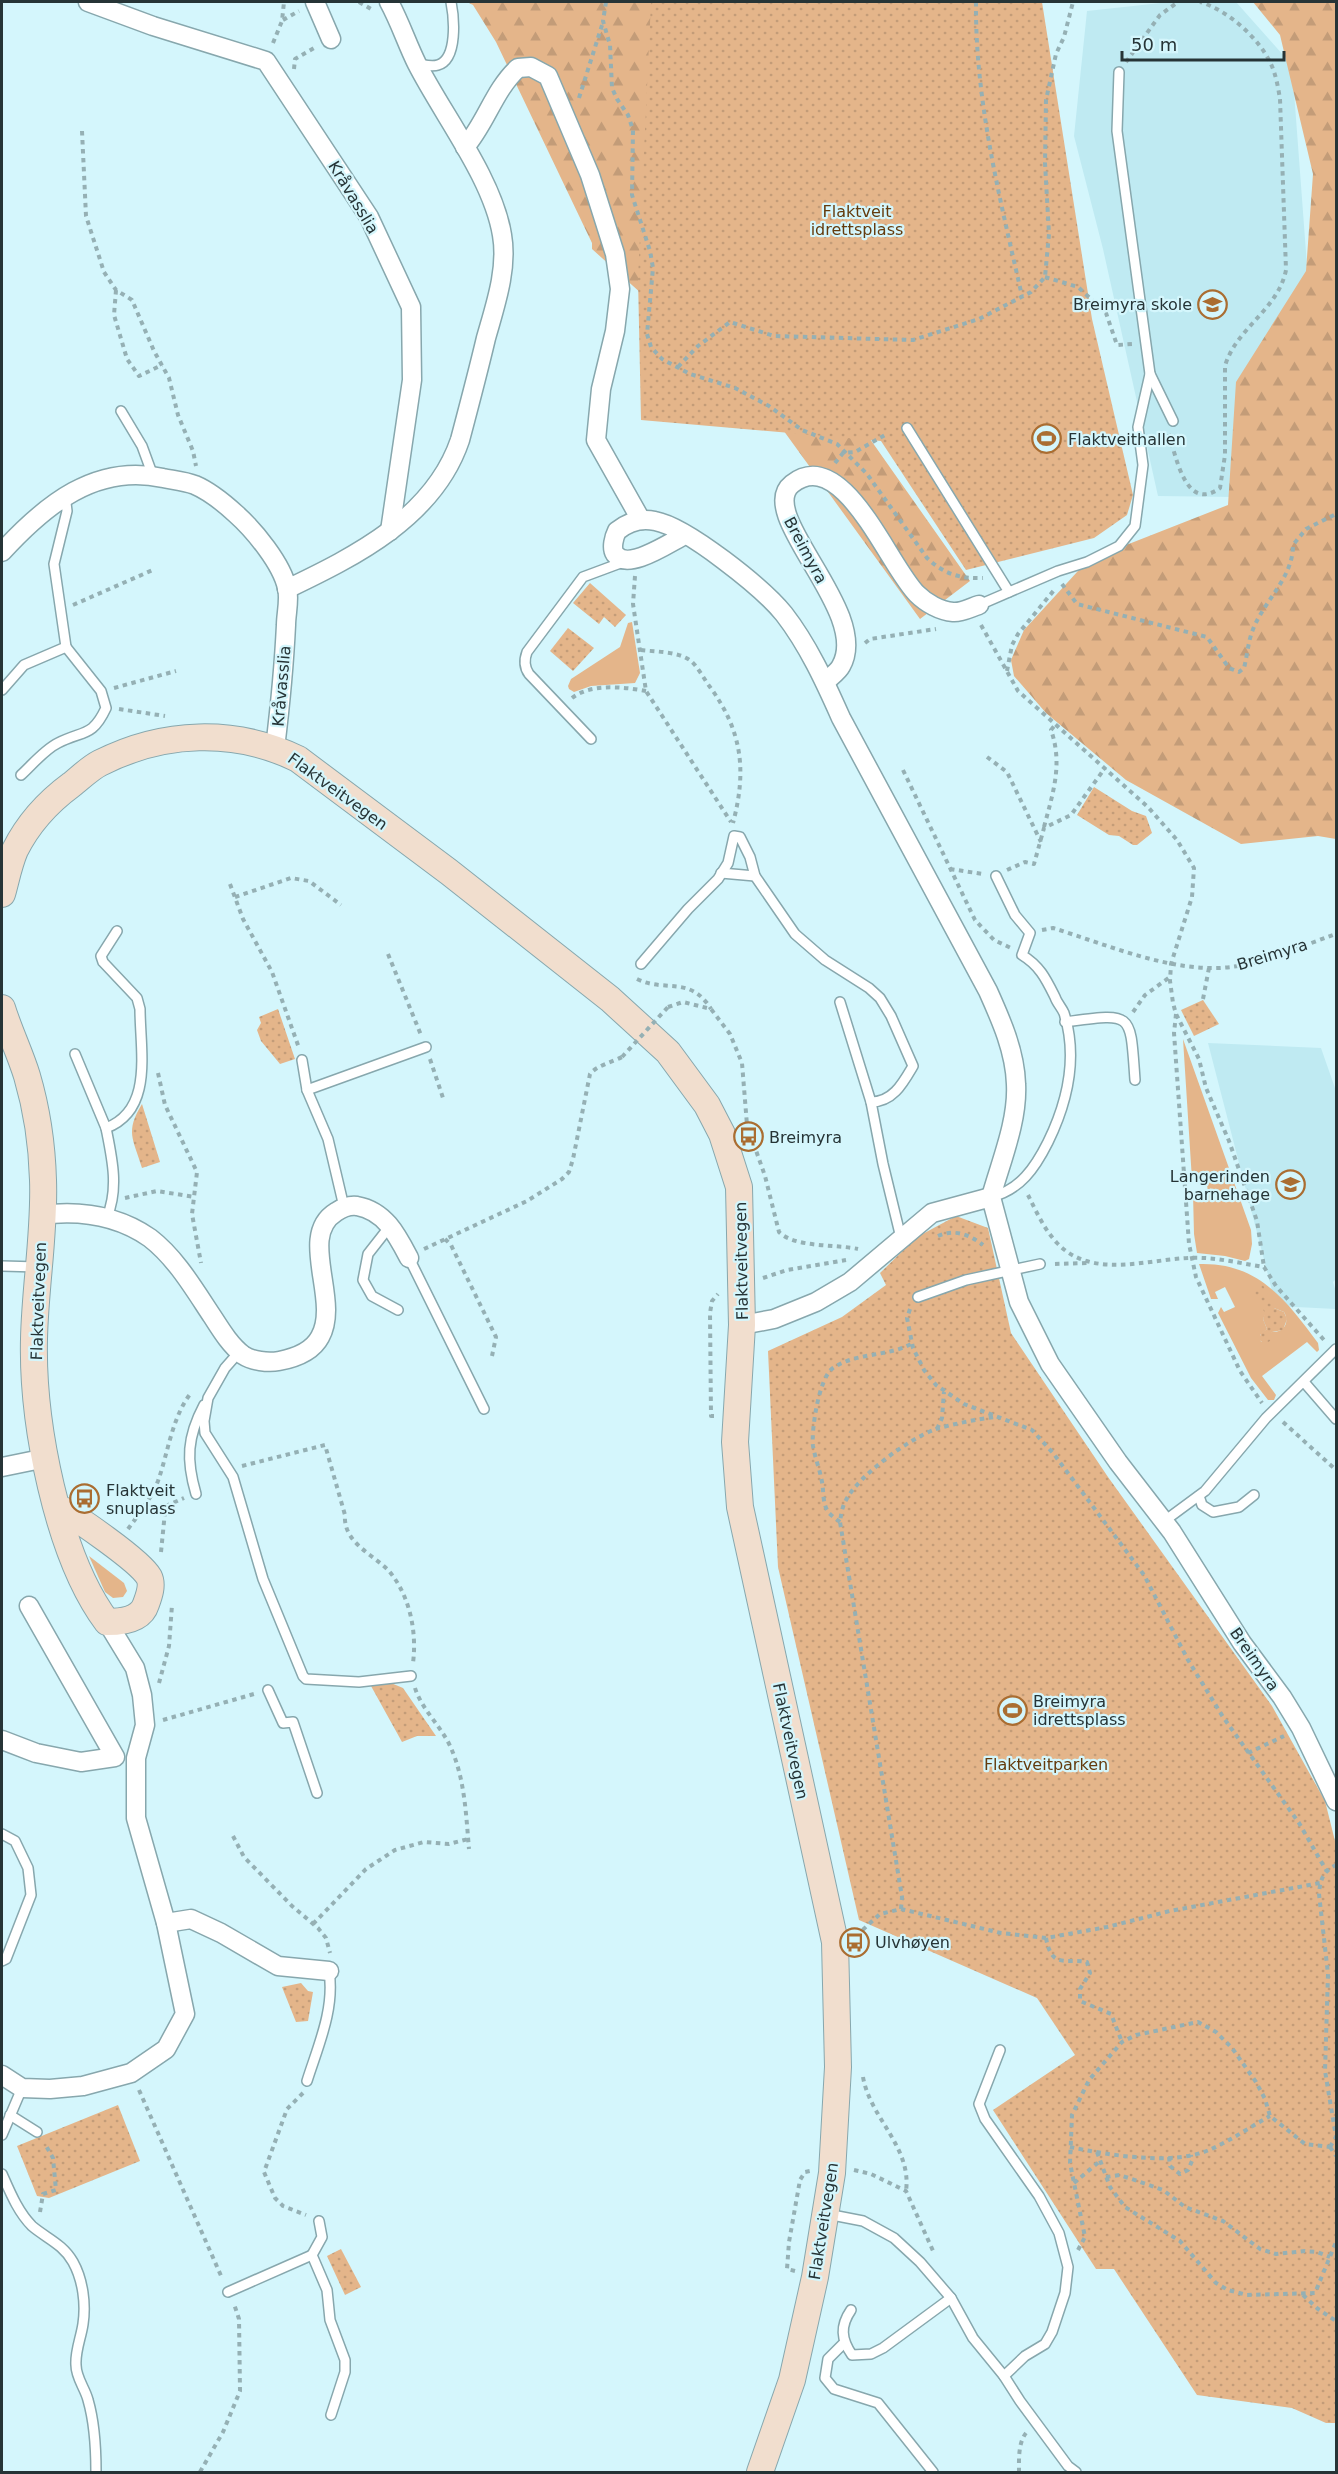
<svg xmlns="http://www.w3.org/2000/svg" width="1338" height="2474" font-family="'DejaVu Sans',sans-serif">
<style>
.built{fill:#bfeaf2}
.grass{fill:#e4b58a;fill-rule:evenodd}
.forest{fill:url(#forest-firs)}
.park{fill:url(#park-dots)}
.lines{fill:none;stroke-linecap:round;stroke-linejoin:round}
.service-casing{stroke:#87a7ad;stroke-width:12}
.minor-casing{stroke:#87a7ad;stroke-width:21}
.secondary-casing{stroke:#87a7ad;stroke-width:28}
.path{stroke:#95b0b4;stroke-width:4;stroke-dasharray:4.5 4.5;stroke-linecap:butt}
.service{stroke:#fff;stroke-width:9}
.minor{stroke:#fff;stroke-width:18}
.secondary{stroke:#f1dece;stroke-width:26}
.path-bridge{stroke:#95b0b4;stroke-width:4;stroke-dasharray:4.5 4.5;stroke-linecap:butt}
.labels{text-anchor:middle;stroke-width:4.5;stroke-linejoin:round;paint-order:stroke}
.street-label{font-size:16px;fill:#263436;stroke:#d4f6fc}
.park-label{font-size:16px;fill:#643b0d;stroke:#d4f6fc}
.poi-label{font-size:16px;fill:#263436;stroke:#d4f6fc;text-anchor:start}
</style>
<defs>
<pattern id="forest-firs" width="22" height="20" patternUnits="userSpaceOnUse" patternTransform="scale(1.5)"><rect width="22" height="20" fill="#e4b58a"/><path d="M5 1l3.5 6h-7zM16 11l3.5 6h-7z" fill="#c39c78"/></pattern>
<pattern id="park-dots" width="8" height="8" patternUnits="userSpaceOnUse" patternTransform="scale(1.5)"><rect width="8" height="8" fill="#e4b58a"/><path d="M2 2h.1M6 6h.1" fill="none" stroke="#c39c78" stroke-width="1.8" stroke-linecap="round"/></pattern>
</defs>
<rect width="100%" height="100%" fill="#d4f6fc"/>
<g class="built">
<path d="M1170 2H1236L1292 65 1314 359 1235 497 1158 496 1103 249 1074 136 1087 11Z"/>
<path d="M1208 1043 1321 1048 1336 1091V1279L1333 1282 1336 1292V1309L1276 1306Z"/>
</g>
<g class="grass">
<path d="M632 622 640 673 635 683 591 686 574 692 569 689 568 686 571 679 620 647 628 623Z"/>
<path d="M1183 1039 1251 1230 1252 1244 1249 1259 1245 1261 1225 1256 1197 1253 1194 1234 1193 1194 1195 1190 1196 1196 1208 1194 1206 1173 1195 1174V1183L1192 1180Z"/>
<path d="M1199 1264C1258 1262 1286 1300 1318 1343L1319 1350 1317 1352 1307 1342 1262 1376 1276 1395 1274 1400H1268L1251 1378 1218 1313 1221 1307 1224 1312 1235 1307 1225 1287 1215 1292 1218 1299H1211ZM1274 1308 1284 1312C1290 1322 1284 1333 1272 1332L1261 1342 1260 1335 1267 1329 1263 1319 1266 1313Z"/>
<path d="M89 1556 124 1583 127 1591 123 1597 113 1598 105 1592Z"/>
</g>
<g class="forest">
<path d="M467 2H678L851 412 970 581 920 619 765 405 592 249V243L496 42 473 5Z"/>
<path d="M1253 2H1336V839L1318 836 1241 844 1126 780 1046 713 1014 676 1011 660 1024 630 1088 560 1228 505 1236 382 1306 271 1313 174 1280 35Z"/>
</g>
<g class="park">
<path d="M651 2H1042L1092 319 1133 495 1127 515 1094 538 966 570 881 441 641 420 638 278Z"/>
<path d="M590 583 626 615 615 627 604 617 599 624 573 603Z"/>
<path d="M568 628 594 648 573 671 550 651Z"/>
<path d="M1094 787 1132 811 1146 816 1152 833 1137 845H1133L1119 836 1109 835 1077 815Z"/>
<path d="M1203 1000 1219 1024 1194 1036 1181 1010Z"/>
<path d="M278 1009 295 1059 280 1064 261 1041 257 1030 261 1023 259 1017Z"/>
<path d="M142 1104 160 1162 142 1168C133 1138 125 1132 142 1104Z"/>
<path d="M956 1216 988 1228 1011 1333 1108 1477 1272 1706 1325 1801 1336 1845V2423H1326L1292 2408 1197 2395 1114 2269H1096L993 2110 1075 2055 1037 1998 859 1920 778 1567 768 1351 842 1317 886 1285 880 1273 917 1237Z"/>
<path d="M1263 1285 1274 1308 1284 1312 1287 1319 1283 1330 1272 1332 1270 1341 1264 1344 1259 1339 1261 1333 1267 1329 1263 1319 1265 1313 1252 1290Z"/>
<path d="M391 1683 403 1688 436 1736H417L402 1742 371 1686Z"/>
<path d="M301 1983 308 1991 313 1992 308 2021 296 2022 282 1987Z"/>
<path d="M118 2105 140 2161 49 2198 37 2196 17 2146Z"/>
<path d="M341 2249 361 2287 345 2295 327 2256Z"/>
</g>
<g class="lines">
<defs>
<g id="service">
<path d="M418 64C425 65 432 67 438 65 458 59 454 17 451 2"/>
<path d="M1150 374 1173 421"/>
<path d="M121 411 142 446 153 476"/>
<path d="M907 428 1009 592"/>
<path d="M979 605 1058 571 1087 562 1119 546 1135 526 1143 465 1138 427 1150 374 1117 131 1119 72"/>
<path d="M2 690 24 665 66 647 54 564 67 511 65 495"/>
<path d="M591 739 529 674C524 667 524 660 527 652L583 577 626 561"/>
<path d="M21 775C32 765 44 750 58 743 83 730 92 738 106 708L101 691 66 647"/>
<path d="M721 873 755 876"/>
<path d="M641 964 688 909 718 879 728 863 734 836 740 837 750 857 755 876 795 934 825 960 869 988 880 998 891 1016 913 1066C903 1083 893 1102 871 1102"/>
<path d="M840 1002 871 1102 883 1164 901 1238"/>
<path d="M1065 1022C1134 1013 1130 1011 1135 1080"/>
<path d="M75 1054 106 1128"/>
<path d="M302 1060 307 1090 328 1139 344 1207"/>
<path d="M307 1090 426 1047"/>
<path d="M991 1197C1020 1190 1035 1168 1048 1142 1067 1103 1078 1057 1064 1013 1062 1008 1057 1003 1055 997 1046 979 1040 966 1022 955L1030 933 1015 915 996 876"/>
<path d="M107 1217C119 1188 112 1158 106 1128 154 1110 140 1050 140 1009L137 998 103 962 101 956 117 931"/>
<path d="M390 1226 368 1254 363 1280 372 1296 398 1310"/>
<path d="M409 1258 484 1409"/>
<path d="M2 1266 38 1267"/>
<path d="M918 1297 966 1280 1040 1264"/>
<path d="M240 1351 225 1368 208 1398 204 1421 205 1433 233 1477 263 1579 303 1676 306 1679 359 1682 411 1676"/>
<path d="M1304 1382 1336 1419"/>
<path d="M196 1494C186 1460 187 1437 204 1405"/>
<path d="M1199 1496 1202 1505 1213 1512 1239 1507 1254 1495"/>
<path d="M1163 1522 1205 1491 1266 1418 1336 1349"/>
<path d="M268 1690 283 1723 293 1722 317 1793"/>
<path d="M2 1834 15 1841 28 1868 31 1895 6 1959 2 1961"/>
<path d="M1000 2050 979 2104 985 2119 1039 2196 1059 2233 1068 2267 1065 2293 1052 2332 1045 2344 1025 2356 1004 2376"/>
<path d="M307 2081C318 2046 335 2009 329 1971"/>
<path d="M10 2115 37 2132"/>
<path d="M2 2135 22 2088"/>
<path d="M2 2174C10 2192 18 2212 32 2226 46 2238 63 2244 73 2262 83 2280 86 2304 83 2324 81 2338 75 2351 76 2365 76 2378 85 2388 88 2400 95 2424 96 2447 96 2472"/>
<path d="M827 2214 863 2221 894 2238 920 2262 951 2298 973 2338 1004 2376 1020 2401 1068 2466 1076 2472"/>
<path d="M319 2221 322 2237 312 2255 327 2290 330 2320 345 2360V2372L331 2415"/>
<path d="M228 2292 312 2255"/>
<path d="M851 2310C840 2326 841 2339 852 2355L871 2354 883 2348 951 2298"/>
<path d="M844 2343 828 2359 825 2378 834 2389 878 2403 933 2472"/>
</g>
<g id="minor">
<path d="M88 2 153 26 266 61 369 217 411 307 412 380 390 531"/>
<path d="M315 2 331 39"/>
<path d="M465 147C486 123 494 90 518 68L531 67 548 76 590 175 615 254 620 289 615 331 601 389 596 440 641 520"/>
<path d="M685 535C670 542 628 572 615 554 611 548 614 537 617 531 628 522 641 518 655 521 687 527 763 588 784 614 808 645 825 682 841 718L988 991C1001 1020 1015 1051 1016 1084 1018 1121 1001 1161 991 1197"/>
<path d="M2 552C45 505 96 463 163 478 173 480 185 481 195 485 209 491 224 503 236 514 254 530 282 564 287 588 290 599 286 614 286 625 284 666 280 707 275 748"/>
<path d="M287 589C356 556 434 517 460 440 469 406 478 372 486 338 495 306 508 269 502 235 493 179 443 115 417 64 407 44 400 22 389 2"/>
<path d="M825 682C830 677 838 672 841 666 872 612 754 514 792 484 843 444 889 567 917 594 926 603 940 611 953 612 961 613 972 607 979 605"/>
<path d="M41 1215C80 1210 117 1215 150 1238 176 1258 194 1289 212 1316 221 1330 230 1345 243 1355 252 1361 268 1363 279 1361 295 1358 312 1352 320 1337 341 1300 297 1236 336 1212 342 1208 349 1205 357 1206 385 1211 397 1235 409 1258"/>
<path d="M742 1325 774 1319 816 1302 850 1282 932 1213 991 1197 1019 1302 1050 1364 1118 1462 1172 1532 1242 1643 1282 1697 1301 1728 1336 1801"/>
<path d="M2 1467 46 1458"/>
<path d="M2 1740 36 1753 81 1762 115 1757 29 1606"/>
<path d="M166 1923 191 1919 221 1933 278 1966 329 1971"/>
<path d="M2 2075 22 2088 50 2089 83 2086 131 2073 166 2049 185 2014 166 1923 136 1818V1758L145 1725 142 1695 135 1668 107 1622"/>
</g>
<g id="secondary">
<path d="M2 894C6 880 9 864 15 850 28 824 48 802 71 785 80 778 90 768 100 763 163 731 235 728 298 759L449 872 610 999 668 1052 707 1105 722 1134 739 1187 742 1325 735 1442 740 1507 835 1942 838 2067 832 2173 815 2277 792 2380 760 2472"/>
<path d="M2 1008C9 1031 20 1053 27 1076 37 1110 42 1145 43 1180 45 1231 35 1287 34 1339 32 1422 57 1555 107 1622 122 1622 141 1620 146 1604 149 1596 153 1585 149 1577 140 1561 75 1516 57 1507"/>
</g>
</defs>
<use href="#service" class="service-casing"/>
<use href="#minor" class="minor-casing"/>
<use href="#secondary" class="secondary-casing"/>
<g class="path">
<path d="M359 2 371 9"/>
<path d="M606 2 603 21 610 45 612 88 617 99 628 115 633 130 632 195 650 251 653 268 647 334 651 347 662 359 690 374 735 388 769 406 802 430 837 444 867 474 927 558C944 574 960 579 983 578"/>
<path d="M976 2C975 101 1000 199 1022 296"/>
<path d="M283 20 299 11"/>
<path d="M273 43 282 21 284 2"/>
<path d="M1126 62 1160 15 1178 2"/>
<path d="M294 69 295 59 316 47"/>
<path d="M579 98 603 22"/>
<path d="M82 131 86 216 104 272 116 290 132 300 154 351 169 378 178 415 193 451 196 466"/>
<path d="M1045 277 1078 287 1106 313 1117 345 1133 344"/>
<path d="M116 290 114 315 127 359 139 376 162 365"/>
<path d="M678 367 698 346 730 322 774 336 913 340 979 319 1031 292 1045 277 1049 234 1045 163 1046 100 1056 54 1064 37 1073 2"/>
<path d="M1169 434C1176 457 1186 513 1220 488L1225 455V366C1236 328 1278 310 1286 270L1280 99C1278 87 1276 74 1270 62 1257 36 1227 10 1200 2"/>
<path d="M835 463 843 453 855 452 885 435"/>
<path d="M635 576 633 604 646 691 731 822"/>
<path d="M1062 584 1077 604 1207 637 1229 668 1239 672 1244 668C1247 657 1248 643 1252 632 1263 601 1293 579 1293 545L1306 529 1336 514"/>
<path d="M73 605 155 569"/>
<path d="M981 625 1018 691 1148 807 1177 840 1194 868 1192 897 1171 964 1170 981 1173 1003 1176 1014 1199 1059 1206 1088 1229 1141 1257 1221 1264 1267"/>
<path d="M865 643 870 639 936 629"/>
<path d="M641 650C656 652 678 651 691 661 698 667 704 679 710 687 742 731 747 770 733 823"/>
<path d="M1007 671 1012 645 1018 634 1055 589"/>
<path d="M114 688 176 671"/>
<path d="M572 698C591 683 624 687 646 691"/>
<path d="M119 709 165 716"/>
<path d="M987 757 1007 772 1041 842"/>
<path d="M903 770 975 920 994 940 1011 948"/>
<path d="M1044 827C1053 793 1063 764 1051 730L1055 725"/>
<path d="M950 869 983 874"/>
<path d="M1007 870 1025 862 1034 864 1044 828 1071 815 1105 768"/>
<path d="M230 884 243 919 272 972 299 1048"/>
<path d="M235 897 291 878 309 881 341 905"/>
<path d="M1042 930 1053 928C1108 945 1174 974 1231 967 1265 963 1304 945 1336 934"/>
<path d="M388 954 421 1035"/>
<path d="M637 979C666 993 690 975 711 1009"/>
<path d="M1203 999 1209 968"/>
<path d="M668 1007 683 1002 711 1009 730 1034 742 1063 747 1125 765 1176 779 1232C795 1248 836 1244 858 1249"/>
<path d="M1133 1012 1145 995 1170 977"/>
<path d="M1176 1014 1174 1033 1189 1244 1196 1277 1240 1371 1262 1403"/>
<path d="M430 1059 443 1098"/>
<path d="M158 1073 165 1105 197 1172 192 1214 201 1263"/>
<path d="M1028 1195C1036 1211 1044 1229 1057 1243 1095 1283 1156 1255 1204 1258 1224 1259 1244 1264 1264 1267L1276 1286 1324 1340"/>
<path d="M125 1198 157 1191 195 1197"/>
<path d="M938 1236C954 1229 969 1234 983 1245"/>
<path d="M445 1239 451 1245 496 1337 492 1356"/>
<path d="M424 1249 527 1201 562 1179 569 1172 573 1159 590 1074C596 1066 612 1062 622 1057"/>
<path d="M1055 1264 1087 1263"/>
<path d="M763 1278 787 1270 846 1260"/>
<path d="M910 1309 907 1318 913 1348 924 1370 936 1385 964 1404 1032 1430 1053 1453 1144 1575 1188 1660 1223 1717 1299 1823 1326 1870"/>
<path d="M714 1416H711L710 1313 712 1301 718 1294"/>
<path d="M1283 1422 1336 1470"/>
<path d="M937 1429 942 1418 944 1392"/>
<path d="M242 1466 325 1445 345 1515C343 1543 373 1554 389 1571 410 1596 417 1632 413 1663"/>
<path d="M840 1522C836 1519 832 1516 829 1513 822 1504 824 1492 822 1482 820 1470 815 1458 813 1446 811 1431 819 1377 833 1368 857 1352 887 1357 911 1344"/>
<path d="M128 1529C139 1514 151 1499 158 1481 168 1453 172 1417 191 1393"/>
<path d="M161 1552 165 1512 168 1505 184 1498"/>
<path d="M159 1683 169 1646 172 1605"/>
<path d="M415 1688C422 1710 442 1727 451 1748 465 1780 466 1815 469 1849"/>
<path d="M163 1720 254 1694"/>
<path d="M1248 1753 1284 1736"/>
<path d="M233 1836 244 1857 292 1906 318 1928 326 1938 330 1953"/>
<path d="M901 1909 902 1897 840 1522C841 1515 842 1507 846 1500 859 1475 910 1438 936 1429 953 1424 978 1419 995 1417"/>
<path d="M313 1924 366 1869 395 1850 424 1842 449 1844 468 1839"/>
<path d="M856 1936 880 1914 901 1909 1001 1933 1046 1938 1107 1927 1170 1911 1320 1883"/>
<path d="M1046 1938C1052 1969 1064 1958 1087 1962L1090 1973 1080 1989V2001L1111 2014 1122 2042"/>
<path d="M863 2077C870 2118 912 2147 906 2191"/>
<path d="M139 2090 222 2278"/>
<path d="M303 2093 287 2109 264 2172 275 2198 283 2206 306 2215"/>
<path d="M1070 2147C1108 2155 1173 2166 1209 2150 1230 2141 1250 2127 1270 2116"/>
<path d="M1330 2147 1336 2137 1325 2071 1328 1974 1319 1894C1320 1880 1323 1871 1336 1865"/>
<path d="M1330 2147 1336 2156"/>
<path d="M1097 2152 1110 2187 1125 2207 1180 2241 1216 2283 1228 2290 1247 2295 1315 2293 1336 2242"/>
<path d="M1169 2157 1170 2166 1180 2174 1188 2170 1192 2161 1191 2155"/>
<path d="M854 2170 871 2174 906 2191 934 2253"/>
<path d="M1106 2177 1120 2175 1163 2190 1185 2207 1223 2221 1260 2249 1276 2254 1305 2251 1317 2252 1330 2257"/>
<path d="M1074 2183 1100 2161"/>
<path d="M40 2212 43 2194 56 2190 53 2158 45 2144"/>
<path d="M1078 2250 1085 2237 1070 2163 1072 2115 1089 2080 1122 2042 1136 2035 1198 2022 1216 2032 1232 2048 1256 2082 1265 2099 1270 2116 1305 2144 1330 2147"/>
<path d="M795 2271 787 2269 789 2242 800 2180 805 2172 810 2171"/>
<path d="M1303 2295 1318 2309 1336 2321"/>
<path d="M200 2472 223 2432 240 2391 239 2319 234 2304"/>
<path d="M1019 2472C1019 2460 1018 2443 1026 2433"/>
</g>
<use href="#service" class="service"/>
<use href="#minor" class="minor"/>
<use href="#secondary" class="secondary"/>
<path class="path-bridge" d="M622 1057 668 1007"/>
</g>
<defs>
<symbol id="school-ring" viewBox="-11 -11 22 22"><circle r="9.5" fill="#d4f6fc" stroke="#aa6d31" stroke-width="1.5"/><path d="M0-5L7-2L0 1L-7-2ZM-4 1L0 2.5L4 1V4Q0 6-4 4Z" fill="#aa6d31"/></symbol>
<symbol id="stadium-ring" viewBox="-11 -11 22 22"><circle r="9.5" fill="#d4f6fc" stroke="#aa6d31" stroke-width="1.5"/><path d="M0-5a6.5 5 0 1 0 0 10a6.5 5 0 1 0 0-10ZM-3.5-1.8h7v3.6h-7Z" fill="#aa6d31"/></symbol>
<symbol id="bus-ring" viewBox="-11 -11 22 22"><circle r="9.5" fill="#d4f6fc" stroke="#aa6d31" stroke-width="1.5"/><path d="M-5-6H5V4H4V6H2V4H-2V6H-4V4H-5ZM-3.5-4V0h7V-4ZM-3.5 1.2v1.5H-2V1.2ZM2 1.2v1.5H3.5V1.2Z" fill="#aa6d31"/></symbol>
</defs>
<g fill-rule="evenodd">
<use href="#school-ring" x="1196" y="288" width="33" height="33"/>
<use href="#stadium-ring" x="1030" y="422" width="33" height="33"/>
<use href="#bus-ring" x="732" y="1120" width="33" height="33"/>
<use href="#school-ring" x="1274" y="1168" width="33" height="33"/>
<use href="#bus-ring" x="68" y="1482" width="33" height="33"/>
<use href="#stadium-ring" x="996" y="1694" width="33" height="33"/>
<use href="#bus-ring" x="838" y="1926" width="33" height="33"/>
</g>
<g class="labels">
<g class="street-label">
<text transform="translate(354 197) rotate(59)" y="6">Kråvasslia</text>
<text transform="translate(806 550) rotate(62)" y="6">Breimyra</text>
<text transform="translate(281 686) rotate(-85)" y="6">Kråvasslia</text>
<text transform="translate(338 791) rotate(36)" y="6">Flaktveitvegen</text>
<text transform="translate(1272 954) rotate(-17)" y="6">Breimyra</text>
<text transform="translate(741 1261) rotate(-91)" y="6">Flaktveitvegen</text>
<text transform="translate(38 1301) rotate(-88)" y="6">Flaktveitvegen</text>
<text transform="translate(1255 1659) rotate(55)" y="6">Breimyra</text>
<text transform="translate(791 1741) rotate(78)" y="6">Flaktveitvegen</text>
<text transform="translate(823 2221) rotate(-81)" y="6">Flaktveitvegen</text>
</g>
<g class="park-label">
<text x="857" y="217">Flaktveit<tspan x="857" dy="18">idrettsplass</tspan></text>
<text x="1046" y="1770">Flaktveitparken</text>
</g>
<g class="poi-label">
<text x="1192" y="310" text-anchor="end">Breimyra skole</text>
<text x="1068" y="445">Flaktveithallen</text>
<text x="769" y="1143">Breimyra</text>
<text x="1270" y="1182" text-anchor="end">Langerinden<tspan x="1270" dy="18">barnehage</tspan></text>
<text x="106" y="1496">Flaktveit<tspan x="106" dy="18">snuplass</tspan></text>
<text x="1033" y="1707">Breimyra<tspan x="1033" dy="18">idrettsplass</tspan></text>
<text x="875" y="1948">Ulvhøyen</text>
</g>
</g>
<rect width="1338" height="2474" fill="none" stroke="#263436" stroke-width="6"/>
<path d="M1122 51v9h162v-9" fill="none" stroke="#263436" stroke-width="3"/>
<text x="1131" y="51" font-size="18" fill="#263436" stroke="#d4f6fc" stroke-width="4.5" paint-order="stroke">50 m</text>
</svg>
